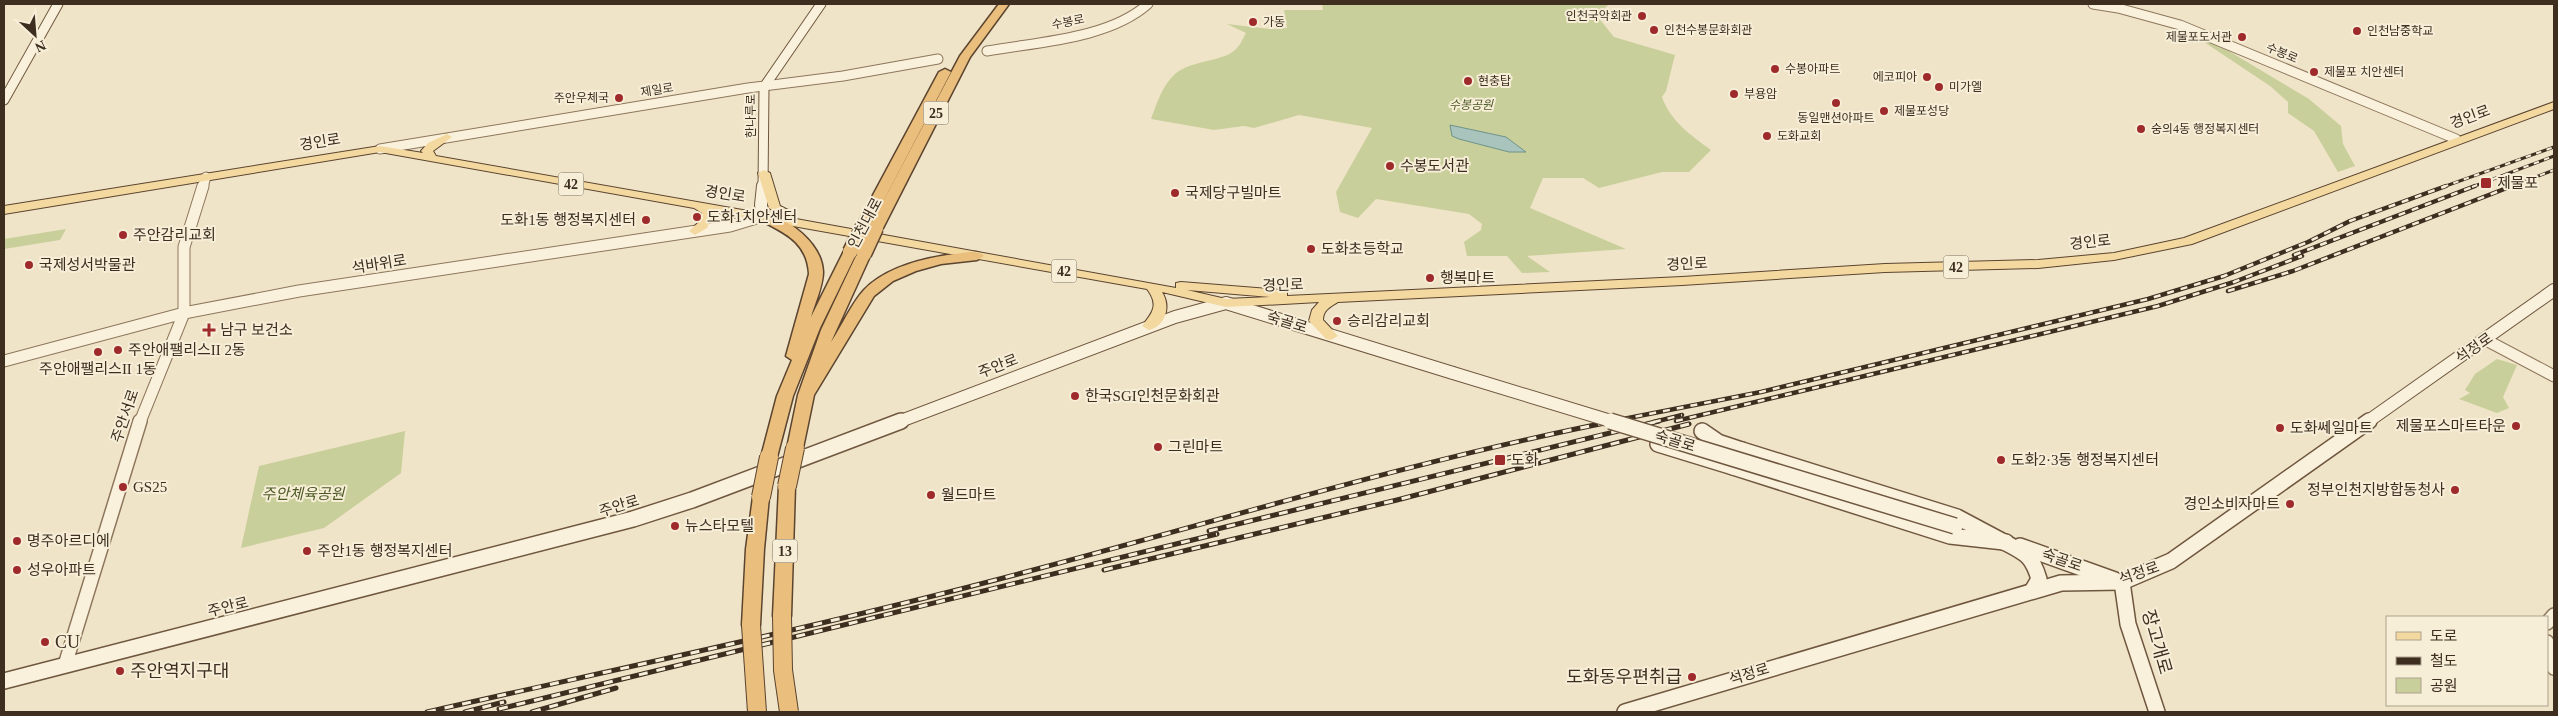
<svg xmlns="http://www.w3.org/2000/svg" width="2558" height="716" font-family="'Times New Roman','Noto Sans KR',serif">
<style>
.green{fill:#c9cf9b}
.water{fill:#a9c4bc;stroke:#6f938a}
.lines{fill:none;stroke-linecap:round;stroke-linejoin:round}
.tertiary-far2-casing{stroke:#8d765c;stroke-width:11}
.tertiary-far1-casing{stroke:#8d765c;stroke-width:13}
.tertiary-casing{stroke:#8d765c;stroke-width:16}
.secondary-far2-casing{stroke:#6f573f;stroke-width:11}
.secondary-far1-casing{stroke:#6f573f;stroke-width:14}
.secondary-casing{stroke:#6f573f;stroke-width:18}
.primary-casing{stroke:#5b4430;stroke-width:2}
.trunk-casing{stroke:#5b4430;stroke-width:3}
.tertiary-far2{stroke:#faf1dc;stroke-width:9}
.tertiary-far1{stroke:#faf1dc;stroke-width:11}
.tertiary{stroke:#faf1dc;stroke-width:13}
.secondary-far2{stroke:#faf1dc;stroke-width:9}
.secondary-far1{stroke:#faf1dc;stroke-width:12}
.secondary{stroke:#faf1dc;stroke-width:15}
.primary{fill:#f3d9a0;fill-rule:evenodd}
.trunk{fill:#eabe7c;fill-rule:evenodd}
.rail-far2-casing{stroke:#3d2e20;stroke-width:3}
.rail-far1-casing{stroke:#3d2e20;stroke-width:4.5}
.rail-casing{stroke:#3d2e20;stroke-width:5}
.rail-far2{stroke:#f7eed8;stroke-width:2;stroke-dasharray:5.5;stroke-linecap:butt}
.rail-far1{stroke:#f7eed8;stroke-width:2.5;stroke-dasharray:7;stroke-linecap:butt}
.rail{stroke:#f7eed8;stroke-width:3;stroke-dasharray:9;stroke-linecap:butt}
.secondary-bridge-far1-casing{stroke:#6f573f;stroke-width:14;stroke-linecap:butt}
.secondary-bridge-casing{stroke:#6f573f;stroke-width:18;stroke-linecap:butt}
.trunk-bridge-far1-casing{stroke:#5b4430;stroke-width:17;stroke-linecap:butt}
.trunk-bridge-casing{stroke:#5b4430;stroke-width:20;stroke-linecap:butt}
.secondary-bridge-far1{stroke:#faf1dc;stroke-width:12}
.secondary-bridge{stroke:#faf1dc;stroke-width:15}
.trunk-bridge-far1{stroke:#eabe7c;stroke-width:14}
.trunk-bridge{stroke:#eabe7c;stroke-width:18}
.poi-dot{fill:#9e2a2b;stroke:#f7eed8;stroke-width:2}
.labels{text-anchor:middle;stroke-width:4;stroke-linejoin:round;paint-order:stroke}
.far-poi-label{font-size:12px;fill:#3d2e20;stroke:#f7eed8;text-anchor:start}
.far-street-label{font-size:12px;fill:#3d2e20;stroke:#f7eed8}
.far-park-label{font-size:12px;font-style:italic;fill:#4d5a26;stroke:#f7eed8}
.shield{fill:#f7eed8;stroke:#756857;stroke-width:1}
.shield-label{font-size:14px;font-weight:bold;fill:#3d2e20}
.street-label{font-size:15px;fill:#3d2e20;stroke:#f7eed8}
.poi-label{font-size:15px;fill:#3d2e20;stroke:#f7eed8;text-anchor:start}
.park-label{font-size:15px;font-style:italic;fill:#4d5a26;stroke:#f7eed8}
.near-poi-label{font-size:18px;fill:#3d2e20;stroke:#f7eed8;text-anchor:start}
.near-street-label{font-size:18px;fill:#3d2e20;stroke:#f7eed8}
</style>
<rect width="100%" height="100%" fill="#f0e4c8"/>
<g class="green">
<path d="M1322 4H1609L1597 16 1614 37 1675 55 1666 91 1662 97C1670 121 1692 136 1711 150L1689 172H1662L1599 188 1583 178H1543L1530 208 1626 249 1527 256 1550 272 1522 273 1507 256H1467L1464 242 1481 230 1482 224 1469 214 1376 199 1358 218 1340 212 1336 192 1372 128 1299 115 1254 128 1244 126 1214 130 1151 119C1157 103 1162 86 1175 74 1191 60 1222 62 1235 50 1240 46 1243 38 1246 33L1227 24 1270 29 1287 28 1284 10H1323Z"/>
<path d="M2195 36 2207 38 2309 99 2341 126 2343 144 2355 166 2338 172 2314 131 2288 113V102L2270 86Z"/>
<path d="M66 229 60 240 4 249V239Z"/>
<path d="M2497 359 2517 365 2503 397 2509 408 2497 413 2459 399 2470 393 2465 390 2475 374Z"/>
<path d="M405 431 401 473 324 528 241 548 259 466Z"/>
</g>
<path class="water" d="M1450 125 1506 137 1526 152H1509L1459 139 1452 136Z"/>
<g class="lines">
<defs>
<g id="tertiary-far2">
<path d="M2093 4 2118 8 2180 25 2456 139"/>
<path d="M987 51C1037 42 1109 39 1148 4"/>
<path d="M380 149 748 88 843 76 938 59"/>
<path d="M203 187 206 177"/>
</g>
<g id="tertiary-far1">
<path d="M2486 340 2554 376"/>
<path d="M4 361 184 313 299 291 730 226 763 216"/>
<path d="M140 422 184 313V247L203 186"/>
</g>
<g id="tertiary">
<path d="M2547 623 2554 615"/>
<path d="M2547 642 2554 668"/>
<path d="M65 665 140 421"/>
</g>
<g id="secondary-far2">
<path d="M4 100 58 4"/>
<path d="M763 187 764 87 821 4"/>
</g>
<g id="secondary-far1">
<path d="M763 186 761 205 763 216"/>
<path d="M898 422 1175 317 1226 303 1453 373"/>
<path d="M2367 422 2554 290"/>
</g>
<g id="secondary">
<path d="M1702 431 1718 442 1742 450"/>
<path d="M1658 444 1733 467"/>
<path d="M1742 450 1957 517 2004 542 1950 536 1733 467Z"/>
<path d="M2004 542H2006"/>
<path d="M2004 542C2025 553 2032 555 2039 579L2032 591"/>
<path d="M2020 546 2115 580"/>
<path d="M2122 582 2128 624 2157 712"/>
<path d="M4 681 633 519 692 500 901 421"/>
<path d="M1625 712 2061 583 2122 582 2171 561 2369 421"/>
</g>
<path id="primary" d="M2554 102V109L2192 244 2114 260 2038 268 1885 272 1682 285 1338 302C1330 307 1323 310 1323 320L1338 336 1331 340 1326 339 1309 321 1312 310 1319 302 1226 307 1162 292C1171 306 1166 326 1149 330L1142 326C1153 312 1159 305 1147 289L714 212 707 228 695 235 689 231 699 222 702 213 694 208 380 152 4 214V206L380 146 423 153 421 151 428 143 447 134 452 137 433 151 436 156 783 217 769 208 758 173 764 170 770 173 780 206 796 214V219L1176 288V283L1181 282 1282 290 1287 291V296L1682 277 1885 264 2038 260 2114 253 2184 238ZM1187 290 1270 297 1226 299Z"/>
<g id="trunk">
<path d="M999 4H1009L970 57 883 228 881 231H871L869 228 960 56Z"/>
<path d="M945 69 951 72 871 225 864 229 859 228 857 225 939 72Z"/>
<path d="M763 212C789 219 822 243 823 272 823 286 815 303 811 317L845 249H855L857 252 820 328 793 396 777 457 775 461H763L761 457 777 396 792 360 786 356 809 274C807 241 784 233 758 219L756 216Z"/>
<path d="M864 250 871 254 831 342C842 326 851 304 864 290 886 267 924 258 955 254 963 253 978 249 984 256L977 260 941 264 916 271 893 281 874 296 814 395 803 448 801 452H789L787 448 798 395 821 330 857 254Z"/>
<path d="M787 480 793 482 795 486 791 616 789 621 782 623 775 621 773 616 779 486 781 482Z"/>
<path d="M761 491 767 493 769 497 764 549 760 625 758 630 751 632 744 630 742 625 746 549 753 497 755 493Z"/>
</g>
</defs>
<use href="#tertiary-far2" class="tertiary-far2-casing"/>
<use href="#tertiary-far1" class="tertiary-far1-casing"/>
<use href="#tertiary" class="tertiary-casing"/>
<use href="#secondary-far2" class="secondary-far2-casing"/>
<use href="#secondary-far1" class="secondary-far1-casing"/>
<use href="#secondary" class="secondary-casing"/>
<use href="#primary" class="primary-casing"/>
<use href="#trunk" class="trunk-casing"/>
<use href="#tertiary-far2" class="tertiary-far2"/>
<use href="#tertiary-far1" class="tertiary-far1"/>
<use href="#tertiary" class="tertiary"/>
<use href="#secondary-far2" class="secondary-far2"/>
<use href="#secondary-far1" class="secondary-far1"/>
<use href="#secondary" class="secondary"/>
<use href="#primary" class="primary"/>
<use href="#trunk" class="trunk"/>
<defs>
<g id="rail-far2">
<path d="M2443 187 2554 147"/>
<path d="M2472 187 2554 156"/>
<path d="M2509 187 2554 170"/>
</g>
<g id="rail-far1">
<path d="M2294 255 2475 186"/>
<path d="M2228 291 2293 271 2512 186"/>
<path d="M1676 421 2158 306 2234 282 2302 256"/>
<path d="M1608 422 1761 392 2148 299 2224 276 2308 242 2350 221 2446 186"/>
<path d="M1654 422 1682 415"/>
</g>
<g id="rail">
<path d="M1209 531 1659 421"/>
<path d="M1104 570 1397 500 1689 424"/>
<path d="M499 709 1217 534"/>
<path d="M427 712C631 666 836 623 1037 569 1229 518 1420 459 1615 421"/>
<path d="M465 712 504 702"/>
<path d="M532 712 616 688"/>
</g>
</defs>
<use href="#rail-far2" class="rail-far2-casing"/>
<use href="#rail-far1" class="rail-far1-casing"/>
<use href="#rail" class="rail-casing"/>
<use href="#rail-far2" class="rail-far2"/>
<use href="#rail-far1" class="rail-far1"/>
<use href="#rail" class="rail"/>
<defs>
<path id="secondary-bridge-far1" d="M1453 373 1614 422"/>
<path id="secondary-bridge" d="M1610 421 1955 526"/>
<g id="trunk-bridge-far1">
<path d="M850 252 864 225"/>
<path d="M864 254 876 228"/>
</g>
<g id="trunk-bridge">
<path d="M787 486 795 448"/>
<path d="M761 497 769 457"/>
<path d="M782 616 783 670 789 712"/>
<path d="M751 625 757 712"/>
</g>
</defs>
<use href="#secondary-bridge-far1" class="secondary-bridge-far1-casing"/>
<use href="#secondary-bridge" class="secondary-bridge-casing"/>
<use href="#trunk-bridge-far1" class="trunk-bridge-far1-casing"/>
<use href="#trunk-bridge" class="trunk-bridge-casing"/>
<use href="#secondary-bridge-far1" class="secondary-bridge-far1"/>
<use href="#secondary-bridge" class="secondary-bridge"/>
<use href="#trunk-bridge-far1" class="trunk-bridge-far1"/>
<use href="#trunk-bridge" class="trunk-bridge"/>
</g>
<g class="poi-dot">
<circle cx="1642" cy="16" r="5"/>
<circle cx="1253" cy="22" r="5"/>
<circle cx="1654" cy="30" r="5"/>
<circle cx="2357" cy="31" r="5"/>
<circle cx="2242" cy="37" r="5"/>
<circle cx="1775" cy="69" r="5"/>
<circle cx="2314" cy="72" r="5"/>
<circle cx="1927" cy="77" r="5"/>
<circle cx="1468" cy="81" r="5"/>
<circle cx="1939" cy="87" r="5"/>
<circle cx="1734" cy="94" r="5"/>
<circle cx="619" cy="98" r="5"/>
<circle cx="1836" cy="103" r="5"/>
<circle cx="1884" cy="111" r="5"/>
<circle cx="2141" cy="129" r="5"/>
<circle cx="1767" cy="136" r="5"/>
<circle cx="1390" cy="166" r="5"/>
<rect x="2480" y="177" width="12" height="12" rx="2.5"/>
<circle cx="1175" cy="193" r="5"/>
<circle cx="697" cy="217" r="5"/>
<circle cx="646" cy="220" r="5"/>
<circle cx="123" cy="235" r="5"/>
<circle cx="1311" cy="249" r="5"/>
<circle cx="29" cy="265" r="5"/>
<circle cx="1430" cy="278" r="5"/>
<circle cx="1337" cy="321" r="5"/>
<path d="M206.5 322.5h5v5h5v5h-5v5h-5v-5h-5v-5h5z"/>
<circle cx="118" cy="350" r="5"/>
<circle cx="98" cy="352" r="5"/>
<circle cx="1075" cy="396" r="5"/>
<circle cx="2516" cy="426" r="5"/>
<circle cx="2280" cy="428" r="5"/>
<circle cx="1158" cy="447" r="5"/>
<rect x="1494" y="454" width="12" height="12" rx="2.5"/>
<circle cx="2001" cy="460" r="5"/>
<circle cx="123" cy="487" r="5"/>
<circle cx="2455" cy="490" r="5"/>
<circle cx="931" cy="495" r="5"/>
<circle cx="2290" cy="504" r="5"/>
<circle cx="675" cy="526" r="5"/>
<circle cx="17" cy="541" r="5"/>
<circle cx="307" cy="551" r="5"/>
<circle cx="17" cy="570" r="5"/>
<circle cx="45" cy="642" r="5"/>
<circle cx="120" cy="671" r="5"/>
<circle cx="1692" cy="677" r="5"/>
</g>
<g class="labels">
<g class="far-poi-label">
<text x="1632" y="20" text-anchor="end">인천국악회관</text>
<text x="1263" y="26">가동</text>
<text x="1664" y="34">인천수봉문화회관</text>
<text x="2367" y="35">인천남중학교</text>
<text x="2232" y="41" text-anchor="end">제물포도서관</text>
<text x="1785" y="73">수봉아파트</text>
<text x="2324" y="76">제물포 치안센터</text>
<text x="1917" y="81" text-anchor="end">에코피아</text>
<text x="1478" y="85">현충탑</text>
<text x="1949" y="91">미가엘</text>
<text x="1744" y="98">부용암</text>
<text x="609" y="102" text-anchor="end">주안우체국</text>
<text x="1894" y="115">제물포성당</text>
<text x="1836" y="122" text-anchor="middle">동일맨션아파트</text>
<text x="2151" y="133">숭의4동 행정복지센터</text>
<text x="1777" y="140">도화교회</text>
</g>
<g class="far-street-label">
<text transform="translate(1068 22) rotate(-11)" y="4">수봉로</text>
<text transform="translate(2282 53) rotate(23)" y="4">수봉로</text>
<text transform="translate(657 90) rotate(-9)" y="4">제일로</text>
<text transform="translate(751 116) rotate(-90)" y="4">한나루로</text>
</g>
<g class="far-park-label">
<text x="1471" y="109">수봉공원</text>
</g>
<g class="shield">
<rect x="923.5" y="101.5" width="25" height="23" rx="4"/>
<rect x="558.5" y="172.5" width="25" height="23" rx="4"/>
<rect x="1943.5" y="255.5" width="25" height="23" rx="4"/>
<rect x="1051.5" y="259.5" width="25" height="23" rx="4"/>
<rect x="772.5" y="539.5" width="25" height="23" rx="4"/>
</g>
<g class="shield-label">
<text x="936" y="118">25</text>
<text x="571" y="189">42</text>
<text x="1956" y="272">42</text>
<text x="1064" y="276">42</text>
<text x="785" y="556">13</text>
</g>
<g class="street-label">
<text transform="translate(2470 117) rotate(-20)" y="5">경인로</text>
<text transform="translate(320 142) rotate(-9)" y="5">경인로</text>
<text transform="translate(725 194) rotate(9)" y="5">경인로</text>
<text transform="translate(865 223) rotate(-62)" y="5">인천대로</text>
<text transform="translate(2090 242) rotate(-6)" y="5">경인로</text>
<text transform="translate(379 264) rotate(-9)" y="5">석바위로</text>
<text transform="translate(1687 264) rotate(-3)" y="5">경인로</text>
<text transform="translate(1283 285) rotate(-2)" y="5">경인로</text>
<text transform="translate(1287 322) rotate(17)" y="5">숙골로</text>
<text transform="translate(2474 348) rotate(-35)" y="5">석정로</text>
<text transform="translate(998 366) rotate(-21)" y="5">주안로</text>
<text transform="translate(125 416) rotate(-71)" y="5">주안서로</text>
<text transform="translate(1675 441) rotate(17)" y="5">숙골로</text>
<text transform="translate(619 506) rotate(-17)" y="5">주안로</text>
<text transform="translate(2062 560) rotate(19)" y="5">숙골로</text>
<text transform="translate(2139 573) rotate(-19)" y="5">석정로</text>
<text transform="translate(228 607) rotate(-14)" y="5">주안로</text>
<text transform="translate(1749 674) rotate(-17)" y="5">석정로</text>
</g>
<g class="poi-label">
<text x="1400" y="171">수봉도서관</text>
<text x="2497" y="188">제물포</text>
<text x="1185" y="198">국제당구빌마트</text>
<text x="707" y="222">도화1치안센터</text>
<text x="636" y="225" text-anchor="end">도화1동 행정복지센터</text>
<text x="133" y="240">주안감리교회</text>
<text x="1321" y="254">도화초등학교</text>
<text x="39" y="270">국제성서박물관</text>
<text x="1440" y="283">행복마트</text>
<text x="1347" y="326">승리감리교회</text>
<text x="220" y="335">남구 보건소</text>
<text x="128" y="355">주안애팰리스II 2동</text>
<text x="98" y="374" text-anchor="middle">주안애팰리스II 1동</text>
<text x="1085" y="401">한국SGI인천문화회관</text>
<text x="2506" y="431" text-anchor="end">제물포스마트타운</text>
<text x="2290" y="433">도화쎄일마트</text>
<text x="1168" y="452">그린마트</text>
<text x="1511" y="465">도화</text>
<text x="2011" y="465">도화2·3동 행정복지센터</text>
<text x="133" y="492">GS25</text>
<text x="2445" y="495" text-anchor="end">정부인천지방합동청사</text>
<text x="941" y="500">월드마트</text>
<text x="2280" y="509" text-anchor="end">경인소비자마트</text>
<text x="685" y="531">뉴스타모텔</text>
<text x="27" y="546">명주아르디에</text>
<text x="317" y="556">주안1동 행정복지센터</text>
<text x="27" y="575">성우아파트</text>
</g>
<g class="park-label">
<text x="303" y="499">주안체육공원</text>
</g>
<g class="near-poi-label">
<text x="55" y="648">CU</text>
<text x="130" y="677">주안역지구대</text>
<text x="1682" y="683" text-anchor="end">도화동우편취급</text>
</g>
<g class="near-street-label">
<text transform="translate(2157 642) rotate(74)" y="6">장고개로</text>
</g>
</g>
<rect width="2558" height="716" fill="none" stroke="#3d2e20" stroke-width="10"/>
<rect x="2386" y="616" width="162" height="90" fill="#f7eed8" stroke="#ada18e"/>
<rect x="2396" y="632" width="25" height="8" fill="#f3d9a0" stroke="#ada18e"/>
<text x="2430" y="641" font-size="15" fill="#3d2e20">도로</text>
<rect x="2396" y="657" width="25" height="8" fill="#3d2e20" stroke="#ada18e"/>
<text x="2430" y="666" font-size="15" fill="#3d2e20">철도</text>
<rect x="2396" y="678" width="25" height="15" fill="#c9cf9b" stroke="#ada18e"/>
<text x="2430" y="691" font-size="15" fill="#3d2e20">공원</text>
<g transform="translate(35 35) rotate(154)" stroke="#f7eed8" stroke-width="4" paint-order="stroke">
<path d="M0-4L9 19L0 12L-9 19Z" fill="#3d2e20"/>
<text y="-8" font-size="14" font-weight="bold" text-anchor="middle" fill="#3d2e20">N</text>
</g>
</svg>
